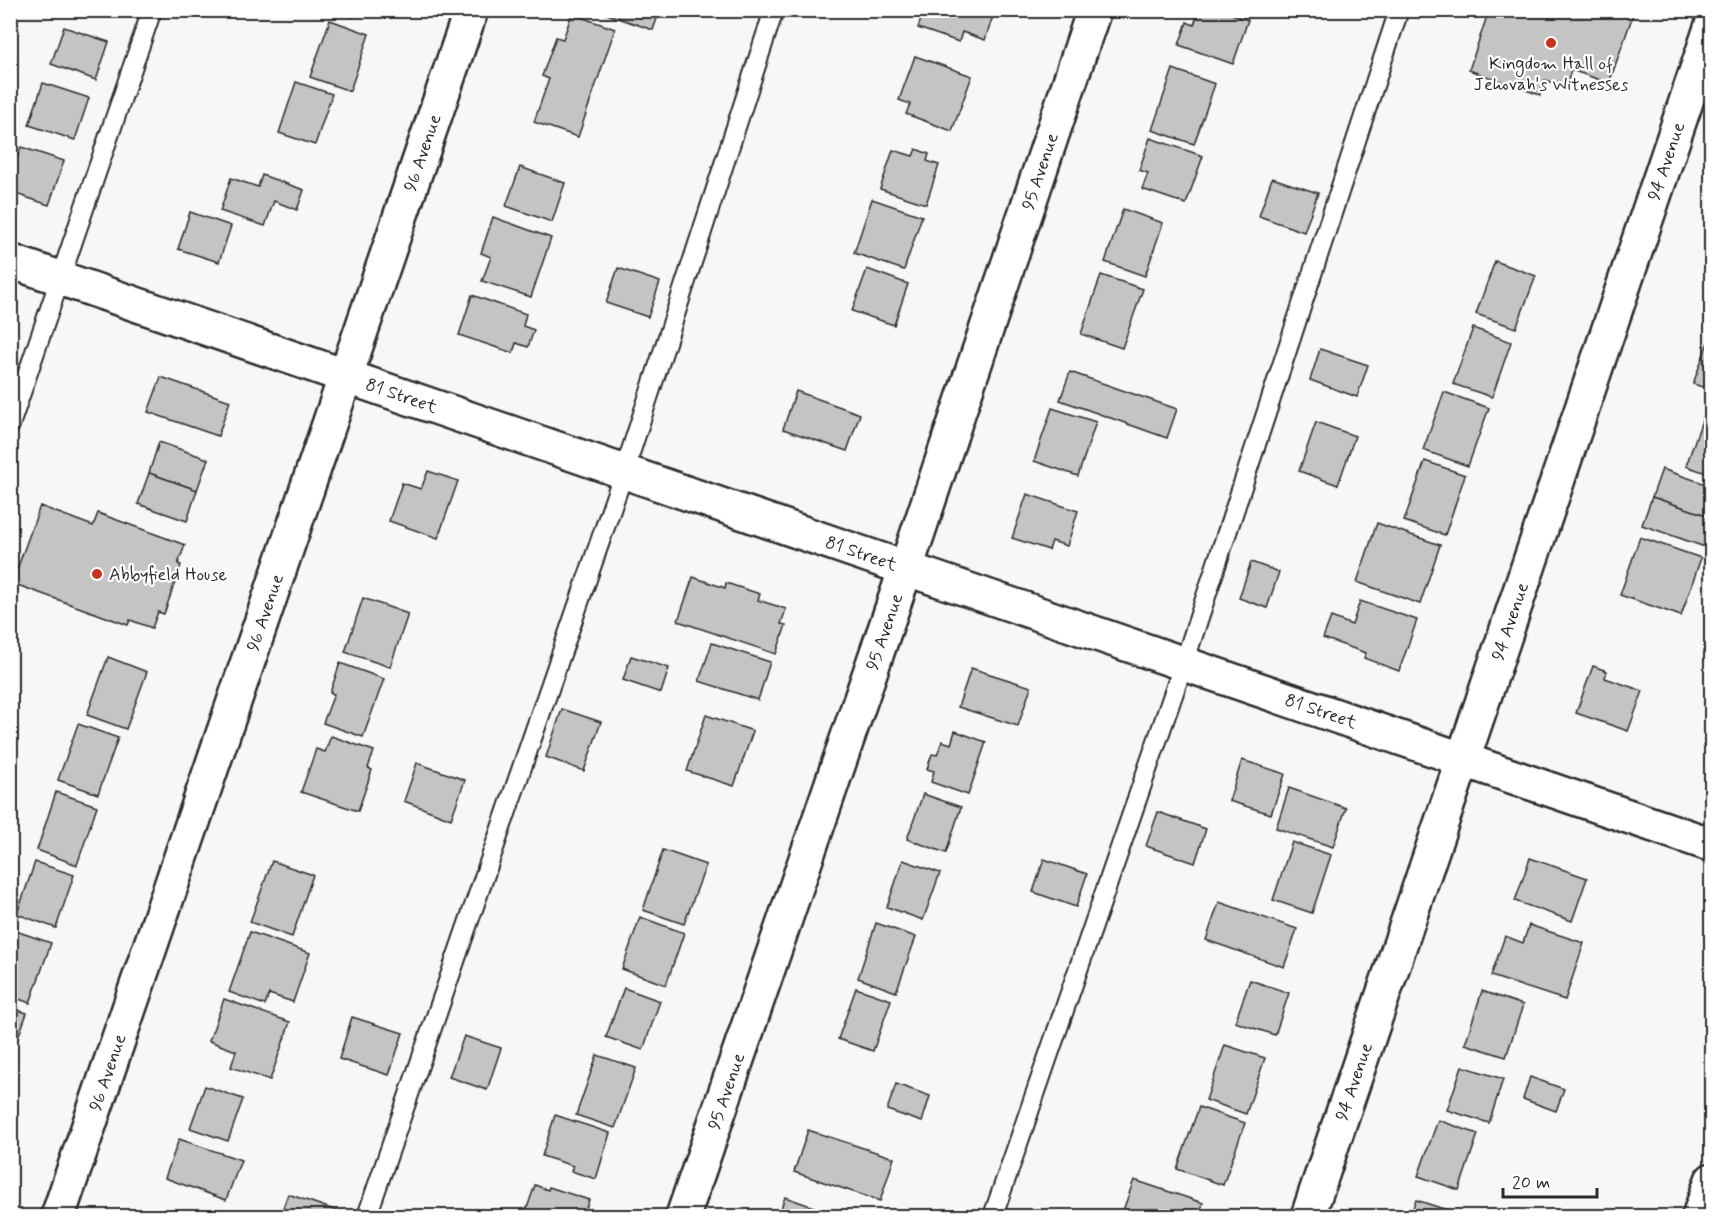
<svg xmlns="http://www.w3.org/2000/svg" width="1722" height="1227" font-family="Mynerve,sans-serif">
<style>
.building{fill:#c4c4c4;stroke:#2b2b2b;stroke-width:1.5}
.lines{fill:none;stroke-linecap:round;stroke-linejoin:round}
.lane-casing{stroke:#2b2b2b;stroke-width:22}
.street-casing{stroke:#2b2b2b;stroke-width:38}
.secondary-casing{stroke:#2b2b2b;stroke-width:38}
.lane{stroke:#fff;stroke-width:18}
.street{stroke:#fff;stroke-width:33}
.secondary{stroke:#fff;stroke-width:33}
.poi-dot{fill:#c8321e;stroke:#fff;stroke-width:2}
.labels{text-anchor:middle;stroke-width:4.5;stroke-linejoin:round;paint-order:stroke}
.poi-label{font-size:18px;fill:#2b2b2b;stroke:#fff}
.street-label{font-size:18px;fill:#2b2b2b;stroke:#fff}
</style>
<rect width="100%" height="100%" fill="#f7f7f7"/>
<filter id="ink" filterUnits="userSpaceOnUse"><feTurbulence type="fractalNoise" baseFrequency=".0167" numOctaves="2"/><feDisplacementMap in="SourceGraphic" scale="12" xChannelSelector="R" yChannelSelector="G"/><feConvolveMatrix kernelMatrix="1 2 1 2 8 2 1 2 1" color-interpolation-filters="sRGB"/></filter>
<g filter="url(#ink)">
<g class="building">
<path d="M335 10H355L353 17Z"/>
<path d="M595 10H660L653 30Z"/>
<path d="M924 10H995L985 40 962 32 959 42 918 28Z"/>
<path d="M1199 10H1220L1248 20 1233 64 1179 45 1187 22 1194 25Z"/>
<path d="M1489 10H1619L1633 15 1609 83 1571 70 1566 87 1545 80 1540 95 1469 70Z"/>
<path d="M572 14 615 29 578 137 534 122 549 79 542 76 556 37 563 39Z"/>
<path d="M330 20 369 34 350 91 310 77Z"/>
<path d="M64 27 109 42 96 80 51 64Z"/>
<path d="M915 56 972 76 952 131 906 114 910 104 899 100Z"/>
<path d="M1173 69 1215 84 1194 144 1152 130Z"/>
<path d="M296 82 332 94 315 145 279 133Z"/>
<path d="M43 83 89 98 75 140 29 125Z"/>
<path d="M1150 138 1203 156 1186 204 1142 189 1148 173 1139 170Z"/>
<path d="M21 147 64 161 49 205 10 192V178Z"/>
<path d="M916 149 929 154 927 161 939 165 926 204 880 189 893 150 913 156Z"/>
<path d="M520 167 565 183 552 222 506 206Z"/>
<path d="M262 175 304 190 297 210 274 201 265 226 220 211 231 178 258 187Z"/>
<path d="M1272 178 1318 193 1304 232 1259 216Z"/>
<path d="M872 199 922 216 904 270 854 253Z"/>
<path d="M1123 209 1163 223 1145 276 1105 262Z"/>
<path d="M190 212 231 226 219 262 178 249Z"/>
<path d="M493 217 551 238 531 297 482 281 491 257 481 253Z"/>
<path d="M1495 261 1536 276 1516 328 1476 314Z"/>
<path d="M618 268 660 282 648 317 606 303Z"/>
<path d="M867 269 908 284 894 325 852 311Z"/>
<path d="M1101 275 1143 289 1122 348 1081 334Z"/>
<path d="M472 295 526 314 523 326 534 330 528 347 516 343 513 353 459 335Z"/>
<path d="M1473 328 1511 342 1492 397 1453 384Z"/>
<path d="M1712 331V390L1693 384Z"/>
<path d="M1320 349 1368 365 1357 397 1310 380Z"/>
<path d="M1070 372 1177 409 1167 438 1060 400Z"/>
<path d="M161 377 230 401 218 436 148 412Z"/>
<path d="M796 391 860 414 847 451 783 429Z"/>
<path d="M1444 392 1489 408 1468 466 1423 450Z"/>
<path d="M1707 406 1712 408V475L1686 466Z"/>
<path d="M1052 408 1096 422 1078 476 1034 461Z"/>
<path d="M1316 422 1355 436 1338 485 1299 471Z"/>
<path d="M159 442 208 459 197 490 149 473Z"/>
<path d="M1425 461 1465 475 1445 535 1404 521Z"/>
<path d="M1662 469 1712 486V517L1652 497Z"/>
<path d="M428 471 458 481 438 538 389 521 402 483 421 489Z"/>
<path d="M149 473 197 490 187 521 138 504Z"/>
<path d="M1027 494 1078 511 1067 546 1052 541 1049 550 1012 538Z"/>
<path d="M1652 497 1712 517V530L1705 547 1642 525Z"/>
<path d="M40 506 93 526 98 513 185 545 178 564 181 565 164 614 158 612 152 628 130 620 128 625 12 583Z"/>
<path d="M1377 523 1440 545 1420 604 1357 582Z"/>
<path d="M1640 537 1701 558 1681 616 1620 595Z"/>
<path d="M1251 562 1279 572 1267 608 1239 598Z"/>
<path d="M693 577 725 588 726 583 760 594 758 600 786 609 781 624 786 625 776 654 678 621Z"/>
<path d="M363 598 408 614 390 667 345 652Z"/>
<path d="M1360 601 1417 620 1399 671 1364 658 1366 653 1323 638 1331 617 1352 625Z"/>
<path d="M712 643 770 662 758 700 699 681Z"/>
<path d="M631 656 669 668 661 693 623 680Z"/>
<path d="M108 657 147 672 126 729 87 715Z"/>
<path d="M340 663 384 679 363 737 323 723 334 694 330 693Z"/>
<path d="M1593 666 1607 671 1605 678 1643 691 1628 731 1576 713Z"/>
<path d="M971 668 1031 687 1018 726 958 707Z"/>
<path d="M562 709 601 722 584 771 546 757Z"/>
<path d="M706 715 753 731 734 786 687 771Z"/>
<path d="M78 724 118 738 98 794 58 780Z"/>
<path d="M955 731 986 742 968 795 931 782 934 771 927 769 932 754 937 755 942 741 951 744Z"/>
<path d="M331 736 374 751 368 768 372 770 358 811 301 792 316 749 325 752Z"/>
<path d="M1242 760 1285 774 1271 814 1229 801Z"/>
<path d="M417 763 465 780 451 819 404 801Z"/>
<path d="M1289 788 1346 808 1333 847 1276 828Z"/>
<path d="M56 792 97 806 77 865 37 850Z"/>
<path d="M923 794 961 807 946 853 907 839Z"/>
<path d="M1158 812 1206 829 1195 863 1146 846Z"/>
<path d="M1292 842 1331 855 1312 913 1273 900Z"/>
<path d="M663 850 706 865 684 924 643 910Z"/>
<path d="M1530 858 1587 878 1572 921 1515 901Z"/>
<path d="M1044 859 1087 874 1076 907 1033 892Z"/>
<path d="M903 860 940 873 923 920 887 907Z"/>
<path d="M272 861 313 875 292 937 250 922Z"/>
<path d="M35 862 74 875 56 928 17 914Z"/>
<path d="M1219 902 1297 929 1284 967 1206 940Z"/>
<path d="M640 917 684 933 666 985 622 969Z"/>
<path d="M876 923 916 937 896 992 858 978Z"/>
<path d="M1529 925 1584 943 1565 1000 1491 976 1505 936 1523 943Z"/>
<path d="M10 929 51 943 30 1003 10 996Z"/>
<path d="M250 932 310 953 293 1002 269 994 265 1005 229 992Z"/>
<path d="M1250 980 1289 993 1275 1035 1235 1022Z"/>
<path d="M624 988 660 1001 643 1050 606 1037Z"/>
<path d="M856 988 891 1000 873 1051 838 1039Z"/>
<path d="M1482 991 1523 1005 1506 1057 1465 1044Z"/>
<path d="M224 999 290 1022 270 1080 231 1067 236 1051 209 1041Z"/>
<path d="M10 1008 27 1013 10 1060Z"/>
<path d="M352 1017 403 1033 389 1075 339 1059Z"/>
<path d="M464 1036 501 1048 487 1090 449 1077Z"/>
<path d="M1225 1045 1265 1058 1246 1114 1206 1100Z"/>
<path d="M597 1055 636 1068 615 1128 576 1115Z"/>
<path d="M1462 1066 1503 1079 1489 1123 1447 1110Z"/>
<path d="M1530 1077 1564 1089 1556 1111 1523 1099Z"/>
<path d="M896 1084 930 1096 922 1122 887 1110Z"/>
<path d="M205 1086 243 1099 228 1141 190 1128Z"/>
<path d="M1199 1107 1245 1123 1223 1185 1177 1169Z"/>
<path d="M555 1115 610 1133 596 1179 571 1171 573 1166 542 1156Z"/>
<path d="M1438 1120 1478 1134 1459 1190 1418 1176Z"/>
<path d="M808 1130 894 1158 880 1201 794 1172Z"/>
<path d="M179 1139 241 1160 226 1200 165 1178Z"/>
<path d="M1134 1180 1203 1203 1199 1216H1121Z"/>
<path d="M535 1185 548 1190 549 1187 589 1200 583 1216H539L526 1211Z"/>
<path d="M288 1194 340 1212 338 1216H280Z"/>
<path d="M785 1197 825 1211 823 1216H778Z"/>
<path d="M1416 1200 1466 1216H1410Z"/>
<path d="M153 1210 171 1216H151Z"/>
</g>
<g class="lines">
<defs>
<g id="lane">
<path d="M10 425 152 10"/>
<path d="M367 1216 624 472 774 10"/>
<path d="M993 1216 1184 663 1399 10"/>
</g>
<g id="street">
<path id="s1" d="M10 261 1712 845"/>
<path id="s2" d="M58 1216 471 10"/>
<path id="s3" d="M683 1216 906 568 1094 10"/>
<path id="s4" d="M1308 1216 1712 25"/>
</g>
<path id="secondary" d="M1699 1216 1712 1180"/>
</defs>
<use href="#lane" class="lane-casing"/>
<use href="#street" class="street-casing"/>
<use href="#secondary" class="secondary-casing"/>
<use href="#lane" class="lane"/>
<use href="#street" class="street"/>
<use href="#secondary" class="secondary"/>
</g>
</g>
<g class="poi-dot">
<circle cx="1551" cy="43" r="6"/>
<circle cx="97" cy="574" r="6"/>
</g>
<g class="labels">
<g class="poi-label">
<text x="1551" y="69">Kingdom Hall of<tspan x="1551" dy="21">Jehovah's Witnesses</tspan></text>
<text x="109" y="580" text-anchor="start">Abbyfield House</text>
</g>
<g class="street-label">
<text dy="6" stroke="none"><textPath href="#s2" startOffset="1124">96 Avenue</textPath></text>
<text dy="6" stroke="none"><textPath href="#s4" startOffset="1114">94 Avenue</textPath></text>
<text dy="6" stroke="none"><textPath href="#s3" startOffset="1104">95 Avenue</textPath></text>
<text dy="6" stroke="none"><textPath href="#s1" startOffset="414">81 Street</textPath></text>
<text dy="6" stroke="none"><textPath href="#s1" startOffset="900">81 Street</textPath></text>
<text dy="6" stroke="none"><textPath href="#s2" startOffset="638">96 Avenue</textPath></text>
<text dy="6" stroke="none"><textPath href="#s4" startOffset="628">94 Avenue</textPath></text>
<text dy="6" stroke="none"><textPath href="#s3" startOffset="618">95 Avenue</textPath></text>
<text dy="6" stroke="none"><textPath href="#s1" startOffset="1386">81 Street</textPath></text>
<text dy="6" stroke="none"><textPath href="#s2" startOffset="152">96 Avenue</textPath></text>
<text dy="6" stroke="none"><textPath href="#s4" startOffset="142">94 Avenue</textPath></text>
<text dy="6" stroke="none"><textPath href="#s3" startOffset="132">95 Avenue</textPath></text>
</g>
</g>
<rect width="1722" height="1227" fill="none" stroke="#fff" stroke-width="36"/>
<rect x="18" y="18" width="1686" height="1191" fill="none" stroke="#2b2b2b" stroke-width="2" filter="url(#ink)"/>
<path d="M1503 1188v9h94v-9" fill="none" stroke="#2b2b2b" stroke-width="3"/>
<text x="1512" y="1188" font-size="18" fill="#2b2b2b" stroke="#ffffff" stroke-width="4.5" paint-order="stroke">20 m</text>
</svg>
